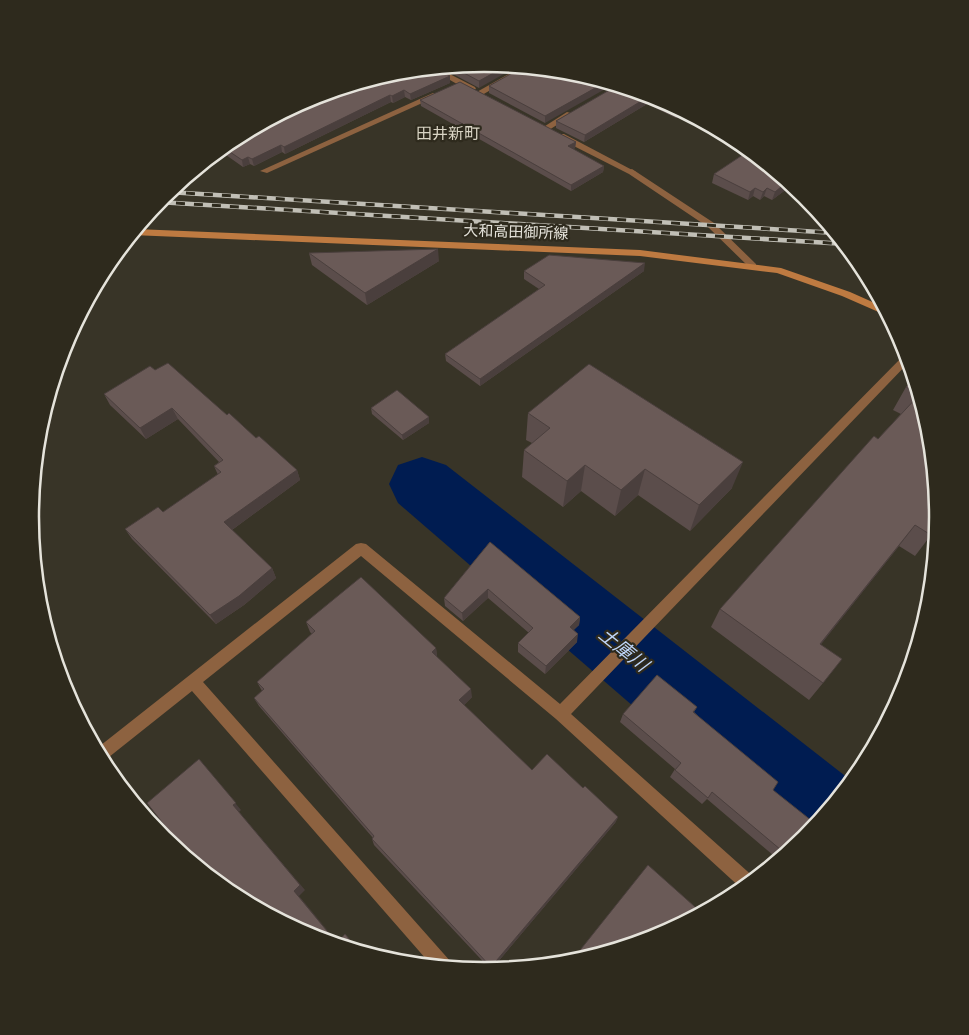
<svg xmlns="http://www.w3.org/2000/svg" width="969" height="1035" font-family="'Nunito Sans','Noto Sans JP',sans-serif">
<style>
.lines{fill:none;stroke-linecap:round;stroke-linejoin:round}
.river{fill:#001c51;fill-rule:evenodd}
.pedestrian{fill:#8d6240;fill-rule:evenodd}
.minor{fill:#8d6240;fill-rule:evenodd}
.secondary{fill:#be7a41;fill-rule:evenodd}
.rail-casing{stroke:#c1bfb6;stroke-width:4.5}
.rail{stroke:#2e2a1d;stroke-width:3;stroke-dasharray:9;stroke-linecap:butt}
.wall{fill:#5b4d4b}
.shaded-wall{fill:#4a3f3d}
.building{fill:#6a5a57;stroke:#4a3f3d}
.labels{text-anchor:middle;stroke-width:4.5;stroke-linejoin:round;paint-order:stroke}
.far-street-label{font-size:15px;fill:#e5e3db;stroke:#2e2a1d}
.far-neighbourhood-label{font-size:16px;fill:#d9d4c4;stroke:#2e2a1d}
.water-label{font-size:19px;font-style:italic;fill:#bfd5f8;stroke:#2e2a1d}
.rim{fill:none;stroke:#e5e3db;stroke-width:2.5}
</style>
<rect width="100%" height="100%" fill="#383427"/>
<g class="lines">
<path class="river" d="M422 457 446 465 853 782 806 839 795 846 398 503 389 484 398 465Z"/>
<path class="pedestrian" d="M632 169 714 223 756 264V268H750L708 227 629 174V170Z"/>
<g class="minor">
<path d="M521 67H530L482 95 475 93Z"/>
<path d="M438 68 475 87 476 89 469 91 431 69Z"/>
<path d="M433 93 440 95 267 173 260 171Z"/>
<path d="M567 112 574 114 549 130 542 128Z"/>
<path d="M558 134H564L636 172 635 174H629L558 138Z"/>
<path d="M797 189 802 193 794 195 792 193Z"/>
<path d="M907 352 910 361 571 714 756 879 743 890 556 719 361 556 203 682 451 962 453 969 433 967 192 691 104 761 102 762 96 749 356 544 361 543 366 544 560 704Z"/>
</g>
<path class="secondary" d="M136 229 640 250 781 268 850 292 886 308 890 317 842 296 777 273 640 256 132 235Z"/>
<defs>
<g id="rail">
<path d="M168 192 836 233"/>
<path d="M158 202 846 244"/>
</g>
</defs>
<use href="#rail" class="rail-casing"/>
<use href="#rail" class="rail"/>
</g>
<g class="wall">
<path d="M485 63 479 88 440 67Z"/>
<path d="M573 72 545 123 489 93V86Z"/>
<path d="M450 83 411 100 405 97 393 103 391 102 285 154 282 152 254 166 250 164 243 167 226 155 201 165 232 139 311 97Z"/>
<path d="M618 85 686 112 676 118 647 104 584 142 556 128V121Z"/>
<path d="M420 100 576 142 575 148 573 149 604 166 603 172 571 191 421 106Z"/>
<path d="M750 150 796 188 793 190 788 188 772 200 764 196 760 200 753 196 748 200 712 183 714 174Z"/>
<path d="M309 253 439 261 367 305 312 265Z"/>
<path d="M524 271H644L480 386 446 361 445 354 539 289 524 279Z"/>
<path d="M155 370 227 415 297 470 300 480 232 530 272 568 276 578 244 605 216 624 132 539 125 529 163 512 218 475 214 466 219 462 178 419 146 439 110 405 104 394Z"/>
<path d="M915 378 930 429 931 535 915 556 899 546 821 644 823 683 809 700 711 627 720 609 901 414 893 410 906 387Z"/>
<path d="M371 408 429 417V423L403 440 372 414Z"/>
<path d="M528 413 732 488 690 531 638 495 615 516 581 491 563 507 522 477 524 450 532 443 526 440Z"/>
<path d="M490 542 580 617 579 625 573 630 577 642 545 674 518 652V643L529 633 488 598 463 621 445 606 444 598Z"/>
<path d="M306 622 436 648 437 657 472 697 464 705 532 770 583 788 618 817 615 823 491 970 374 845 372 839 373 838 259 706 254 698 262 691 257 682 312 634 310 632Z"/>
<path d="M697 707 694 712 773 790 806 839 780 861 707 799 702 804 670 777 675 769 620 722 623 714Z"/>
</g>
<g class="shaded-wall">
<path d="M508 65 518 66 479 88V81Z"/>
<path d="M450 76V83L411 100 410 94Z"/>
<path d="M606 82 614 84 545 123V116Z"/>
<path d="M404 90 405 97 393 103 392 96Z"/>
<path d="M390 95 391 102 285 154 284 147Z"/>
<path d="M648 97 647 104 584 142 585 135Z"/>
<path d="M680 109 686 112 676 118 677 111Z"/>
<path d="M576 142 575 148 568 153V146Z"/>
<path d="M281 145 282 152 254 166 252 159Z"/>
<path d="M224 148 226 155 201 165 219 150Z"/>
<path d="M248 157 250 164 243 167 242 160Z"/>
<path d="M604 166 603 172 571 191V185Z"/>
<path d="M788 181 789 183 788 188 772 200 775 192Z"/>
<path d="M755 188 753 196 748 200 750 192Z"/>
<path d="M767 188 764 196 760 200 763 192Z"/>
<path d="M438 249 439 261 367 305 365 293Z"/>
<path d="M645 263 644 271 480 386V379Z"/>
<path d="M172 408 178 419 146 439 140 428Z"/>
<path d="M429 417V423L403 440 402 435Z"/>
<path d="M743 462 732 488 690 531 699 505Z"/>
<path d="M585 465 581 491 563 507 567 481Z"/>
<path d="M645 469 638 495 615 516 621 490Z"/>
<path d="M297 470 300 480 229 532 224 522Z"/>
<path d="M915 525 899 546 807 662 820 644Z"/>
<path d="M272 568 276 578 244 605 216 624 210 615Z"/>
<path d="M488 589V598L463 621 462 613Z"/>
<path d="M580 617 579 625 568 636 570 627Z"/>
<path d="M578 634 577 642 545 674 546 666Z"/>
<path d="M436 648 437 657 432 652Z"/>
<path d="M471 689 472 697 460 709 459 700Z"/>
<path d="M199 759 241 810 239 812 305 890 299 896 341 946 294 891 233 805Z"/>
<path d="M618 817 615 823 491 970V967Z"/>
<path d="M186 847 193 853 191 855 183 849Z"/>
</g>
<g class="building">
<path d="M485 63 508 65 479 81 451 66Z"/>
<path d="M523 67 573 72 606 82 545 116 489 86Z"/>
<path d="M435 68 450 76 410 94 404 90 392 96 390 95 284 147 281 145 252 159 248 157 242 160 224 148 219 150 232 139 311 97 396 72Z"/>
<path d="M460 82 576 142 568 146 604 166 571 185 420 100Z"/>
<path d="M618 85 659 98 680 109 677 111 648 97 585 135 556 121Z"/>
<path d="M750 150 788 181 775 192 767 188 763 192 755 188 750 192 714 174Z"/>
<path d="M438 249 365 293 309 253Z"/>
<path d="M549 255 645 263 480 379 445 354 545 285 524 271Z"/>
<path d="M168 363 227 415 229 413 256 438 259 436 297 470 224 522 272 568 239 596 210 615 125 529 158 507 163 512 221 472 214 466 223 460 172 408 140 428 104 394 150 366 155 370Z"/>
<path d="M589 364 743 462 699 505 645 469 621 490 585 465 567 481 524 450 550 428 528 413Z"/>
<path d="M915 378 930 429 939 518 938 526 931 535 915 525 820 644 842 659 823 683 720 609 874 436 878 439 919 395 906 387Z"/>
<path d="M397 390 429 417 402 435 371 408Z"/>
<path d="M490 542 580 617 570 627 578 634 546 666 518 643 533 628 488 589 462 613 444 598Z"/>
<path d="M361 577 436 648 432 652 471 689 459 700 532 770 547 754 583 788 585 786 618 817 491 967 372 839 374 836 254 698 264 689 257 682 315 631 306 622Z"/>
<path d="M657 675 697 707 693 712 778 782 773 790 817 825 806 839 787 855 712 792 708 798 675 770 681 763 623 714Z"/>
<path d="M199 759 236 803 233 805 300 885 294 891 337 943 345 934 360 952 310 937 232 895 210 877 186 847 183 849 147 803Z"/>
<path d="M648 865 703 914 658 938 573 963 569 964Z"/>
<path d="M385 955 391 962 381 959Z"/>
</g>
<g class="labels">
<g class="far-street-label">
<text transform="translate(516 232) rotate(2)" y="5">大和高田御所線</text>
</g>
<g class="far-neighbourhood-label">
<text x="448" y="139">田井新町</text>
</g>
<g class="water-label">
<text transform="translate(624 649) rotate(39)" y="7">土庫川</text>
</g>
</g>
<path d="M0 0H969V1035H0ZM39 517a445 445 0 1 1 890 0a445 445 0 1 1-890 0Z" fill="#2e2a1d" fill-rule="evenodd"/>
<path class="rim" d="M39 517a445 445 0 1 1 890 0a445 445 0 1 1-890 0Z"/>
</svg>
